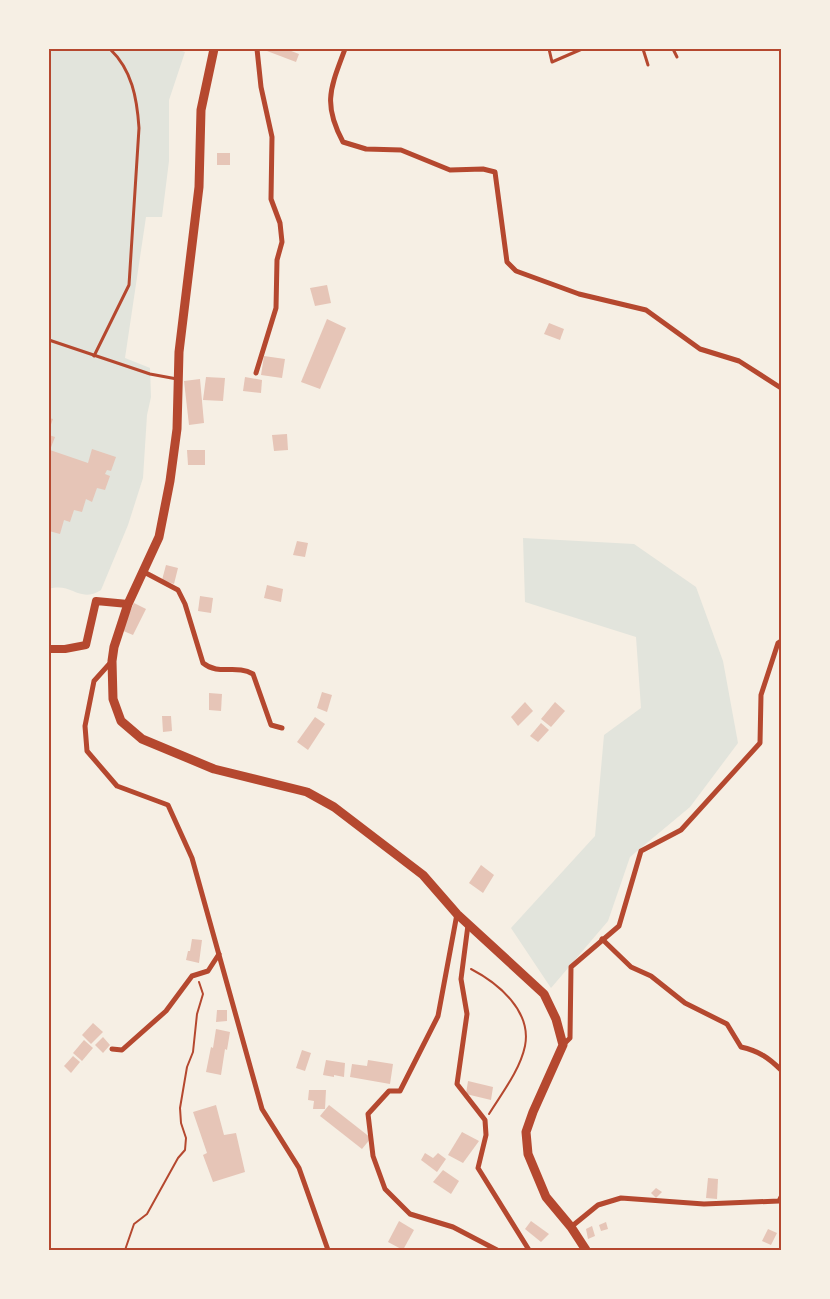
<svg xmlns="http://www.w3.org/2000/svg" width="830" height="1299" font-family="Cabin,sans-serif">
<style>
.green{fill:#e2e4dc}
.building{fill:#e6c5b7}
.lines{fill:none;stroke-linecap:round;stroke-linejoin:round}
.path{stroke:#b5482f;stroke-width:2}
.service{stroke:#b5482f;stroke-width:3}
.minor{stroke:#b5482f;stroke-width:5}
.tertiary{stroke:#b5482f;stroke-width:8}
.secondary{stroke:#b5482f;stroke-width:9}
.neatline{fill:none;stroke:#b5482f;stroke-width:2}
</style>
<rect width="100%" height="100%" fill="#f6efe4"/>
<g class="green">
<path d="M49 49H176L185 52 169 100V161L162 217H146L125 358 150 368 151 397 147 415 143 478 128 525 101 590C79 604 72 582 49 589Z"/>
<path d="M523 538 634 544 696 587 723 661 738 743 690 807 630 857 608 921 551 988 511 928 595 836 604 735 641 708 636 637 525 602Z"/>
</g>
<g class="building">
<path d="M268 49H286L299 54 296 62 267 51Z"/>
<rect x="217" y="153" width="13" height="12"/>
<path d="M327 285 331 303 315 306 310 288Z"/>
<path d="M327 319 346 328 320 389 301 382Z"/>
<path d="M549 323 564 329 560 340 544 334Z"/>
<path d="M264 356 285 359 282 378 261 375Z"/>
<path d="M206 377 225 378 223 401 203 400Z"/>
<path d="M245 377 262 380 261 393 243 391Z"/>
<path d="M200 379 204 423 189 425 184 381Z"/>
<path d="M49 418 53 419 49 430Z"/>
<path d="M287 434 288 450 274 451 272 435Z"/>
<path d="M49 435 55 437 50 450 88 463 92 449 116 457 111 471 107 470 105 474 110 476 105 490 97 488 92 502 86 499 82 512 74 510 70 522 64 520 60 534 49 531Z"/>
<path d="M187 450H205V465H188Z"/>
<path d="M297 541 308 543 305 557 293 555Z"/>
<path d="M166 565 178 568 174 584 162 580Z"/>
<path d="M267 585 283 589 281 602 264 598Z"/>
<path d="M200 596 213 598 211 613 198 611Z"/>
<path d="M134 603 146 609 133 635 121 630Z"/>
<path d="M322 692 332 695 327 712 317 708Z"/>
<path d="M209 693 222 694 221 711 209 710Z"/>
<path d="M525 702 533 711 518 726 511 717Z"/>
<path d="M555 702 565 711 551 727 541 719Z"/>
<path d="M162 716H171L172 731 163 732Z"/>
<path d="M315 717 325 724 308 750 297 742Z"/>
<path d="M541 723 549 730 538 742 530 736Z"/>
<path d="M481 865 494 875 483 893 469 883Z"/>
<path d="M192 939 202 940 199 963 186 960 188 951H190Z"/>
<path d="M217 1010H227V1021L216 1022Z"/>
<path d="M93 1023 103 1032 91 1044 82 1035Z"/>
<path d="M216 1029 230 1032 227 1050 225 1049 221 1075 206 1072 211 1047 213 1048Z"/>
<path d="M103 1037 110 1045 103 1053 95 1045Z"/>
<path d="M84 1040 93 1048 82 1061 73 1053Z"/>
<path d="M302 1050 311 1053 305 1071 296 1068Z"/>
<path d="M73 1056 80 1062 71 1073 64 1066Z"/>
<path d="M326 1060 345 1063 344 1077 334 1075V1077L323 1075Z"/>
<path d="M368 1060 393 1064 390 1084 350 1077 352 1064 367 1066Z"/>
<path d="M468 1081 493 1087 491 1100 466 1094Z"/>
<path d="M309 1090H326L325 1109H313L314 1101 308 1100Z"/>
<path d="M216 1105 224 1135 236 1133 245 1172 213 1182 203 1155 207 1153 193 1112Z"/>
<path d="M329 1105 371 1138 362 1149 320 1116Z"/>
<path d="M462 1132 479 1141 463 1163 448 1155Z"/>
<path d="M425 1153 433 1158 438 1153 446 1159 437 1172 421 1160Z"/>
<path d="M443 1170 459 1181 451 1194 433 1182Z"/>
<path d="M708 1178 718 1179 717 1199 706 1198Z"/>
<path d="M656 1188 662 1192 656 1198 651 1193Z"/>
<path d="M399 1221 414 1230 403 1250 388 1242Z"/>
<path d="M531 1221 549 1234 541 1242 525 1229Z"/>
<path d="M606 1222 608 1229 601 1231 599 1225Z"/>
<path d="M592 1226 595 1236 588 1239 586 1229Z"/>
<path d="M768 1229 777 1233 771 1245 762 1241Z"/>
</g>
<g class="lines">
<g class="path">
<path d="M471 969C498 983 532 1011 525 1046 520 1070 502 1093 489 1114"/>
<path d="M125 1250 134 1224 147 1214 178 1158 185 1150 186 1138 181 1123 180 1108 187 1067 193 1052 197 1014 203 994 199 982"/>
</g>
<g class="service">
<path d="M549 49 552 62 582 49"/>
<path d="M643 49 648 65"/>
<path d="M673 49 677 57"/>
<path d="M49 340 150 374 177 379"/>
<path d="M94 356 129 285 139 128C137 98 132 70 110 49"/>
</g>
<g class="minor">
<path d="M345 49C331 87 322 103 343 142L366 149 401 150 450 170 483 169 495 172 507 262 516 271 579 294 646 310 700 349 739 361 781 388"/>
<path d="M256 373 276 308 277 260 282 242 280 223 271 199 272 137 261 87 257 49"/>
<path d="M144 572 178 590 185 604 203 663C219 676 236 664 253 674L271 725 282 728"/>
<path d="M112 661 94 681 85 726 87 751 117 786 168 805 192 858 262 1109 299 1168 328 1250"/>
<path d="M457 914 438 1016 400 1091H389L368 1114 373 1156 385 1189 410 1214 453 1227 497 1250"/>
<path d="M468 925 461 979 467 1014 457 1084 485 1120 486 1135 478 1168 529 1250"/>
<path d="M602 939 631 967 651 976 685 1003 727 1024 741 1047C759 1051 769 1058 781 1070"/>
<path d="M563 1045 570 1038 571 967 619 926 641 851 681 830 760 743 761 695 778 643 781 641"/>
<path d="M112 1049 122 1050 166 1011 192 976 208 971 219 954"/>
<path d="M571 1227 598 1205 621 1198 704 1204 779 1201 781 1197"/>
</g>
<path class="tertiary" d="M49 649H65L86 645 96 601 128 604"/>
<path class="secondary" d="M214 49 201 110 199 187 179 352 177 429 170 481 159 537 128 604 114 647 112 661 113 699 121 721 142 739 214 769 307 792 334 807 423 875 457 914 544 994 556 1019 563 1045 533 1112 526 1132 528 1154 546 1197 571 1227 586 1250"/>
</g>
<rect width="830" height="1299" fill="none" stroke="#f6efe4" stroke-width="100"/>
<rect x="50" y="50" width="730" height="1199" class="neatline"/>
</svg>
